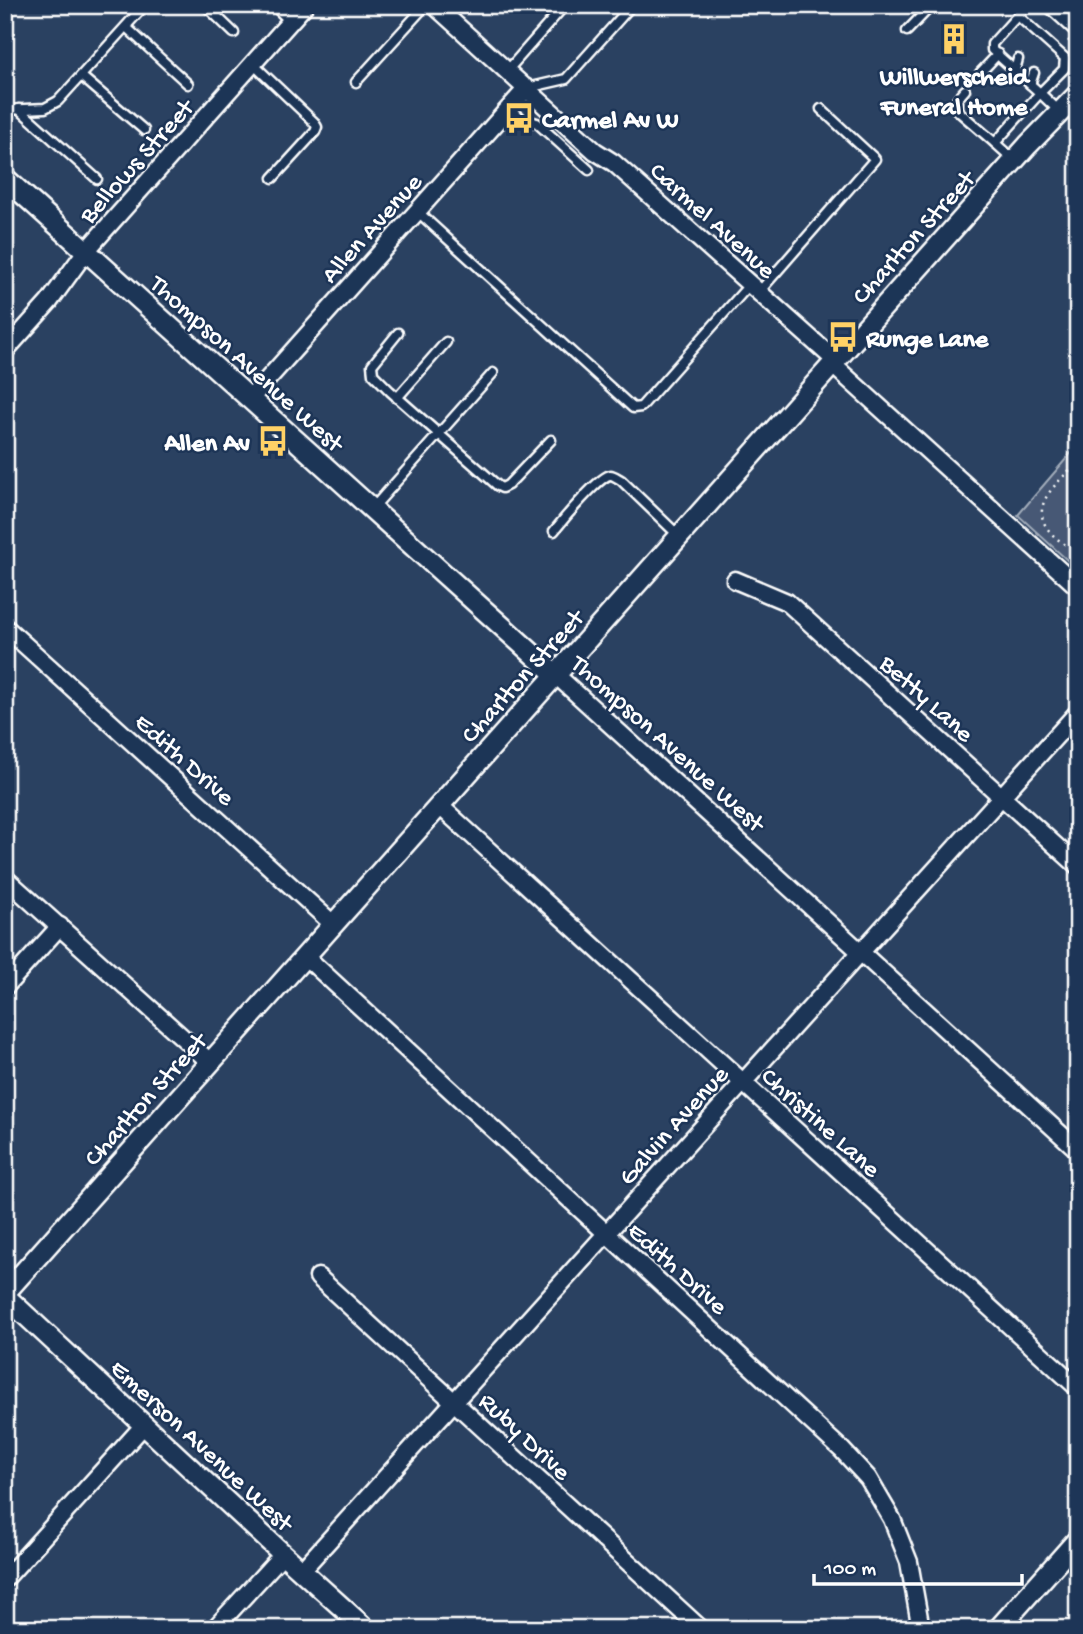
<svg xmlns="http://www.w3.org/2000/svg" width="1083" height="1634" font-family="'Gochi Hand',sans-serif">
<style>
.green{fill:#465975;stroke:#a2acba;stroke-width:2}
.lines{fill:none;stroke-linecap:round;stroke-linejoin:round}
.service-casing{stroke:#fff;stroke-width:13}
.minor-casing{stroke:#fff;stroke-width:21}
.tertiary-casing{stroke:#fff;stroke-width:24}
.path{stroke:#fff;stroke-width:2.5;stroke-dasharray:2 5;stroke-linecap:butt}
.service{stroke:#1d3557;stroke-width:8}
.minor{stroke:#1d3557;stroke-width:16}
.tertiary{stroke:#1d3557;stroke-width:19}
.labels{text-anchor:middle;stroke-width:5;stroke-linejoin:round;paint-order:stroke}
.poi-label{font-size:26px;font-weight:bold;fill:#fff;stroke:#1d3557;text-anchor:start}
.street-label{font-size:26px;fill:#fff;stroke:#1d3557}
</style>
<rect width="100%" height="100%" fill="#2a4161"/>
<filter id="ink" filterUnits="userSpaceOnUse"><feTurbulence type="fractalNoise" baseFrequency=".0143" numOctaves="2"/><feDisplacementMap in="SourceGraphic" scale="14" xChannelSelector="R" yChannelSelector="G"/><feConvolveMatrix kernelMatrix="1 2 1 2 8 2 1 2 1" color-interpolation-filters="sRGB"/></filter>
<g filter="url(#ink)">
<path class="green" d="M1078 445V570L1018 515Z"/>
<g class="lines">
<defs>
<g id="service">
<path d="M205 5 234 33"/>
<path d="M273 5 291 22"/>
<path d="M1018 16 1065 58 1064 69 1040 93 1059 111"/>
<path d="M126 27 188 84"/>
<path d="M907 31 932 5"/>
<path d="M253 64 314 122 317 127 315 132 273 178"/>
<path d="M1015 70 1018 59"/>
<path d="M507 71 565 5"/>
<path d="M980 73 998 54"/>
<path d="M81 76 144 130"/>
<path d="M356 82 426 5"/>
<path d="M1030 84 1034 73"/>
<path d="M527 88 566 79 632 5"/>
<path d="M965 90 957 99V110L995 143"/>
<path d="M509 108 520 118 537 123 589 170"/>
<path d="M19 109 97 179"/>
<path d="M5 110 45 108 58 101 145 5"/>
<path d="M1015 161 995 143 1040 93 992 50V44L1027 5"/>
<path d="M417 211 633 408 641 407 750 284"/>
<path d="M759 292 875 159 821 109"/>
<path d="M398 333 372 365 373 374 390 391 498 486 502 488 508 485 551 440"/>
<path d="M397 398 446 342"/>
<path d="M372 509 493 373"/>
<path d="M554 531C562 521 601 474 611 475 613 475 619 479 621 480L678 535"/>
</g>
<g id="minor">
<path d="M434 5 595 151 614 163 836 361"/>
<path d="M5 351 49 302 86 251 305 5"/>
<path d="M833 365 1078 587"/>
<path d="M250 399 527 88"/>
<path d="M735 580 787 602 1078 866"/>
<path d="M5 627 334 925"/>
<path d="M556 675 1078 1150"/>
<path d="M440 806 1078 1388"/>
<path d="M5 878 211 1063"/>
<path d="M306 957 842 1450 868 1478 892 1519 909 1562 921 1629"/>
<path d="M5 987 60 926"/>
<path d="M318 1277 701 1629"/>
<path d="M302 1570 1078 712"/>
<path d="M5 1579 144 1425"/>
<path d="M214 1629 283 1554"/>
</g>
<g id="tertiary">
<path d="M1054 5 1078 27"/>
<path d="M5 178 556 675"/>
<path d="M5 1293 1028 145 1078 94"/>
<path d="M5 1296 283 1554 366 1629"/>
<path d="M998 1629 1078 1539"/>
</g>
</defs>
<use href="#service" class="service-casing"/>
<use href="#minor" class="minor-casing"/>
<use href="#tertiary" class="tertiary-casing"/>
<g class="path">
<path d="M1068 40 1078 50"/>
<path d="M1078 459C1070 472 1057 481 1049 493 1029 521 1055 540 1078 552"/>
</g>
<use href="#service" class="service"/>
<use href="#minor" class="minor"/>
<use href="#tertiary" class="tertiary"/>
</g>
</g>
<defs>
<symbol id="building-bare" viewBox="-9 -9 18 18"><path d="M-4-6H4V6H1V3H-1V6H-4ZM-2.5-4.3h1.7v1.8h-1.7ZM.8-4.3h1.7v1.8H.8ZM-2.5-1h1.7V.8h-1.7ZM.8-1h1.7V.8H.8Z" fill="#ffd166" stroke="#1d3557" stroke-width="2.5" paint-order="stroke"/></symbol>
<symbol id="bus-bare" viewBox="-9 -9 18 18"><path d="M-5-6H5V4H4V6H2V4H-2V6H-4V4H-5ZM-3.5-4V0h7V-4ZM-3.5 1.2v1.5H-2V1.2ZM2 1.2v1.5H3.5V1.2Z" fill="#ffd166" stroke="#1d3557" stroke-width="2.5" paint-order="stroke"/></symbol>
</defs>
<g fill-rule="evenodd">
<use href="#building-bare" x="932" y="17" width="44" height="44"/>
<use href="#bus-bare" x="497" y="96" width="44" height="44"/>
<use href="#bus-bare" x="821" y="315" width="44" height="44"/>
<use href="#bus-bare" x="251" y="419" width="44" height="44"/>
</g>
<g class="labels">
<g class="poi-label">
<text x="954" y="84" text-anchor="middle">Willwerscheid<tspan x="954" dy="30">Funeral Home</tspan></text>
<text x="542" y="127">Carmel Av W</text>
<text x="866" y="346">Runge Lane</text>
<text x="250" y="450" text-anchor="end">Allen Av</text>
</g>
<g class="street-label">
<text transform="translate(135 160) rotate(-48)" y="9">Bellows Street</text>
<text transform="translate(714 219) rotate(42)" y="9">Carmel Avenue</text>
<text transform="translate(370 227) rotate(-48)" y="9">Allen Avenue</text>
<text transform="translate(912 236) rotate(-48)" y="9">Charlton Street</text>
<text transform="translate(248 362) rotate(42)" y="9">Thompson Avenue West</text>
<text transform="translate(521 675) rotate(-48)" y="9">Charlton Street</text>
<text transform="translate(928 697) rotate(42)" y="9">Betty Lane</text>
<text transform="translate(669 742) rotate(42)" y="9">Thompson Avenue West</text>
<text transform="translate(186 758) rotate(42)" y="9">Edith Drive</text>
<text transform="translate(144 1098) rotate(-48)" y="9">Charlton Street</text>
<text transform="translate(822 1121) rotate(42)" y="9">Christine Lane</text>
<text transform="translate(672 1124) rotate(-48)" y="9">Galvin Avenue</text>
<text transform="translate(679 1267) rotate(42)" y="9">Edith Drive</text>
<text transform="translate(526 1435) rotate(43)" y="9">Ruby Drive</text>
<text transform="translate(203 1444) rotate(43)" y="9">Emerson Avenue West</text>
</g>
</g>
<rect width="1083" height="1634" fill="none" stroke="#1d3557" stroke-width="28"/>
<rect x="14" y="14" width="1055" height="1606" fill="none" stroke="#fff" stroke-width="2.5" filter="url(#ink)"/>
<path d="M814 1574v10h208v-10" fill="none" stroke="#ffffff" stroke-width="3.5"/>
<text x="824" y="1574" font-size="21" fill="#ffffff" stroke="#1d3557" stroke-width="5" paint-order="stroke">100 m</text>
</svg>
